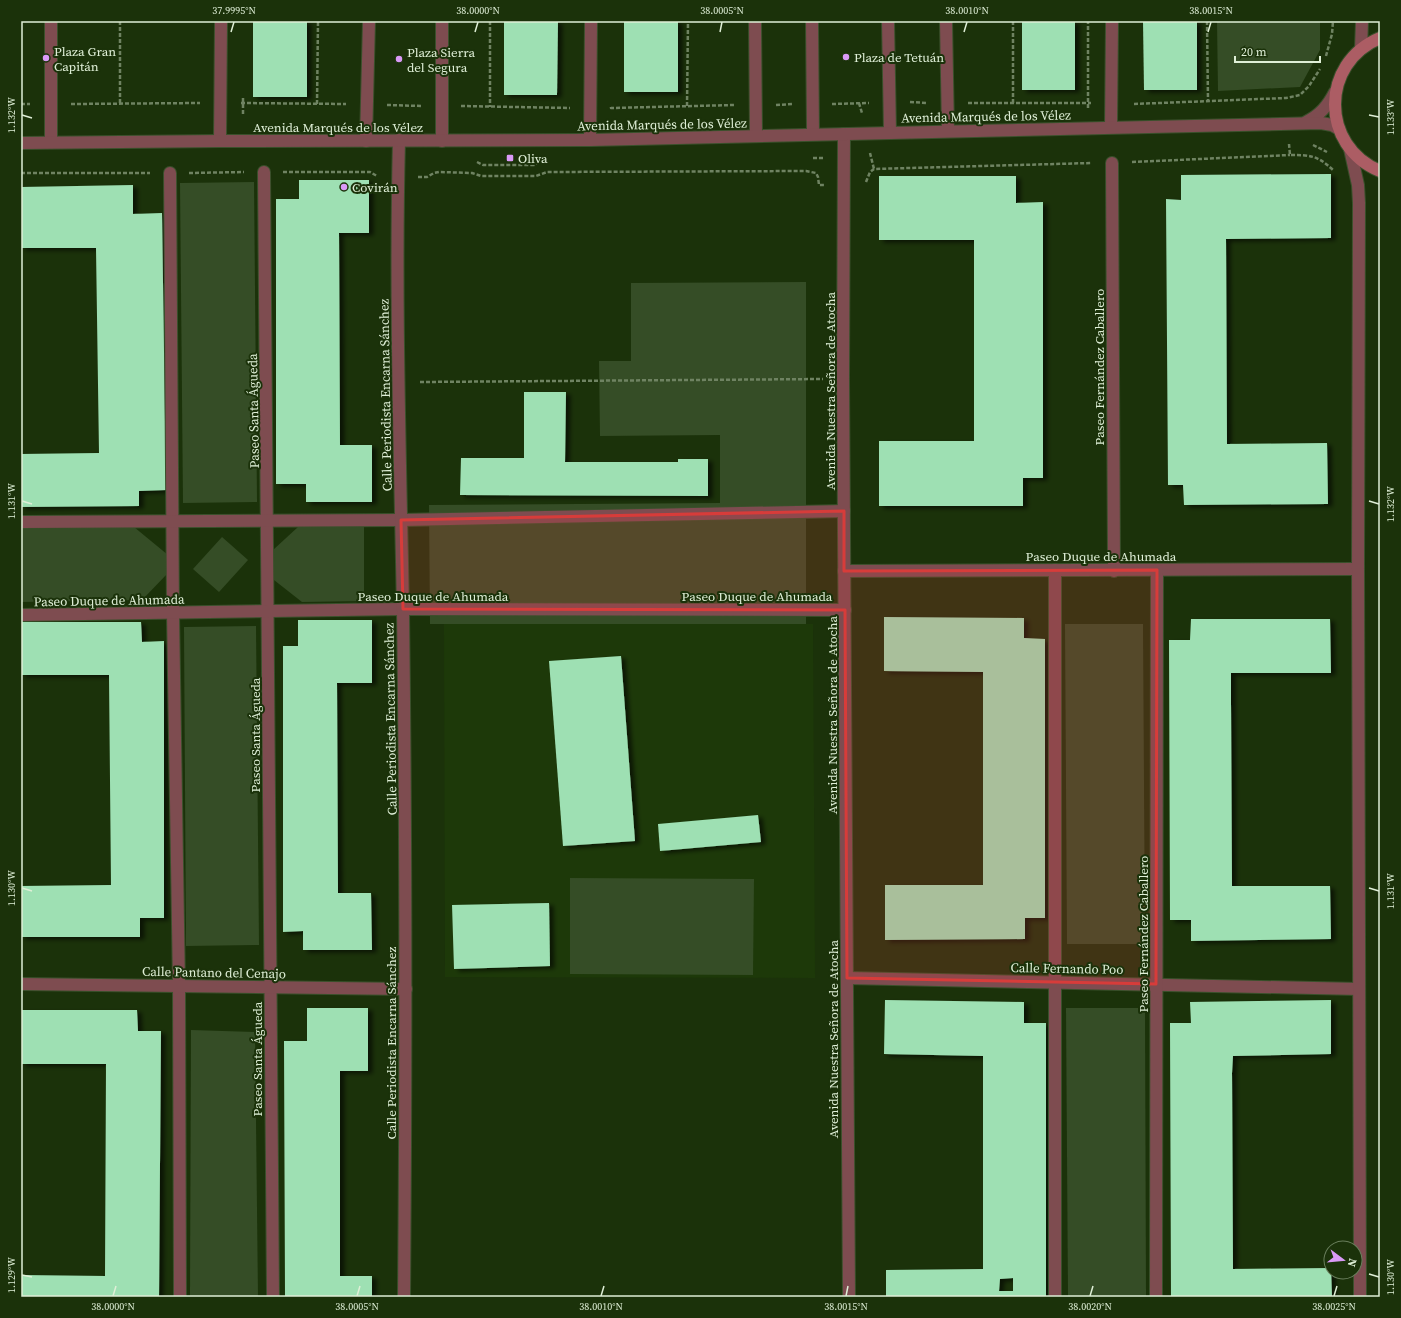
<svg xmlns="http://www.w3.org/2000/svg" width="1401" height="1318" font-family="'Source Serif 4',serif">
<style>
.built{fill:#1d3909}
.green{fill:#354d26}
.building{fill:#9ee0b3;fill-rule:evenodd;filter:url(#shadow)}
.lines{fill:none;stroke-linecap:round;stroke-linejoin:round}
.service-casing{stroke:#3a502b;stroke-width:14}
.pedestrian-casing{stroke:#3a502b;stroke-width:14}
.minor-casing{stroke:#3a502b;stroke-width:14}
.tertiary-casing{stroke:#3a502b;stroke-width:14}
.secondary-casing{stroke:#3a502b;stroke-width:14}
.path{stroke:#6f8362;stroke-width:2.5;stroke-dasharray:4 2;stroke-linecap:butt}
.service{stroke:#7e4c50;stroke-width:12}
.pedestrian{stroke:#7e4c50;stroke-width:12}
.minor{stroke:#7e4c50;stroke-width:12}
.tertiary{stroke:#7e4c50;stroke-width:12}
.secondary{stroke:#ac5d64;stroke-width:12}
.marked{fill:#d73c3a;fill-opacity:0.2;stroke:#d73c3a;stroke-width:3;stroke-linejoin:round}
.ticks{fill:none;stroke:#dfefd7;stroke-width:1.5}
.poi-dot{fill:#da9af7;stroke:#1b320a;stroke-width:1.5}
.labels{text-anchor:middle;stroke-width:4;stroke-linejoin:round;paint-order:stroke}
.poi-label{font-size:13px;fill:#dfefd7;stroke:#1b320a;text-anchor:start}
.street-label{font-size:13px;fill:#dfefd7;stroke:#1b320a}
.neatline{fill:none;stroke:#dfefd7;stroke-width:1.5}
.ticks-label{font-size:10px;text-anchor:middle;fill:#dfefd7}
</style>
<defs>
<filter id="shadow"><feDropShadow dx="4.5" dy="2.5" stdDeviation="2" flood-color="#0009"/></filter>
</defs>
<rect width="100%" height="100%" fill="#1b320a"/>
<path class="built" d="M444 624H813L815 978 445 977Z"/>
<g class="green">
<path d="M1217 21H1320V50L1300 87 1218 91Z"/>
<path d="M254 182 257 502 183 503 180 183Z"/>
<path d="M806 282V624H430L429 505 720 503V435L600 436 599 361H631V283Z"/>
<path d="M364 526V601L302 602 274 580 273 550 298 527Z"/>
<path d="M134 527 168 555V573L142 600 21 602V529Z"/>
<path d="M222 537 248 560 219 592 193 569Z"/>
<path d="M1065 624H1143L1145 944H1067Z"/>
<path d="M256 626 259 945 186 946 184 627Z"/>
<path d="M570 878 754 879 753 975 570 974Z"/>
<path d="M1066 1008H1145L1146 1297H1068Z"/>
<path d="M191 1030 255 1032 258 1297H190Z"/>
</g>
<g class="building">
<rect x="253" y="21" width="54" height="76"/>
<path d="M504 21H558L557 95H504Z"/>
<rect x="624" y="21" width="54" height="71"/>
<rect x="1022" y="21" width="53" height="69"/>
<path d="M1143 21H1197V90H1144Z"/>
<path d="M1331 174V238L1226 239 1227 444 1327 443 1328 504 1184 505 1183 485H1168L1166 199 1181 200V175Z"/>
<path d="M879 176H1016V203L1043 202V478H1023V506H879V441H974V240H879Z"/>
<path d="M299 180H369V233H339L340 445H372V502H306V484H276V199H299Z"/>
<path d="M133 185V214L162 213 166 490 139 491V506L21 507V454L99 453 96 248H21V187Z"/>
<path d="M524 392H566L565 462H678V459H708V496L460 495 461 458H524Z"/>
<path d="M884 617 1024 618V638L1045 639V918H1025V939L885 940V885H983V672L884 671Z"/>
<path d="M1191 619H1330L1331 673H1231V704L1232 886H1330L1331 939 1191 941V920H1170L1169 640H1190Z"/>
<path d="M298 620H372V683H337L338 893H371L372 950H303V931L283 932V646H298Z"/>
<path d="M21 622H141L142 642 164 641V918H140V937H21V886L111 885 109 675H21Z"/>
<path d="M621 656 635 841 563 846 549 661Z"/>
<path d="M758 815 761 842 660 851 658 824Z"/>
<path d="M549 903 550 966 454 969 452 905Z"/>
<path d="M885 1000 1024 1002V1023H1046V1297H886V1270L983 1269V1056L884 1054ZM1013 1278V1291H999L1000 1279Z"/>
<path d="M1331 1000V1054L1233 1056 1232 1073 1233 1269 1331 1268 1332 1297H1171L1170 1023H1191L1190 1002Z"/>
<path d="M307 1008H368V1071H340V1276H372V1297H285L284 1041H307Z"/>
<path d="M21 1010H137L138 1031H161L159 1297H21V1275L105 1276 106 1064H21Z"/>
</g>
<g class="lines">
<defs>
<g id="service">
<path d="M755 21 756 136"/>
<path d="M812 21 813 134"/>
<path d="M888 21 890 133"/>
<path d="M946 21 948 131"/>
<path d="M366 141 369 21"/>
<path d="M442 141V21"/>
<path d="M51 142V21"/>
</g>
<g id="pedestrian">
<path d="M1112 163 1114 571"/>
<path d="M264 172 273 1297"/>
<path d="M170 173 173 613 179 986 180 1297"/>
<path d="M21 522 401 520 844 511"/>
<path d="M844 571 1358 569"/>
<path d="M21 615 403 609 845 610"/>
<path d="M847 978 1359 989"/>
<path d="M21 984 406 989"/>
<path d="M1055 1297V570"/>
<path d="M1156 1297 1157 570"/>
</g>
<g id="minor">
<path d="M1361 49 1362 21"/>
<path d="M1111 127 1112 21"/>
<path d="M844 134 843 379 849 1297"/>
<path d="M399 140C395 297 400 454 403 611 406 840 406 1068 404 1297"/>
<path d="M590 140 591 21"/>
<path d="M220 141 221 21"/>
<path d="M1350 149 1358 185 1359 203 1358 569 1360 1297"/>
</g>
<g id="tertiary">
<path d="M1306 122C1320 115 1328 106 1335 92"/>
<path d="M21 143 220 141 590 140 1321 123 1332 125 1339 129"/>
</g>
<path id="secondary" d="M1380 38C1320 63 1320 146 1380 171"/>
</defs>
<use href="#service" class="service-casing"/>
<use href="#pedestrian" class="pedestrian-casing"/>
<use href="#minor" class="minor-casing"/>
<use href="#tertiary" class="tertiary-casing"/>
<use href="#secondary" class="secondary-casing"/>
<g class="path">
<path d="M490 21V107"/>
<path d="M1013 21V103"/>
<path d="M1207 21 1208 101"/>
<path d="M1326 56 1332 34 1333 21"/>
<path d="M910 102 927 103"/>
<path d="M120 103V21"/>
<path d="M241 103 346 104"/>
<path d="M859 103 862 113"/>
<path d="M968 103H1091"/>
<path d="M21 104H30"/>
<path d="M71 104 200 103"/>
<path d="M317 104 318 21"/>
<path d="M832 104 869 103"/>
<path d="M1134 104 1286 98 1300 95 1309 86 1320 69"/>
<path d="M387 105 422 106"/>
<path d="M776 105 793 104"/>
<path d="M461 106 570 108"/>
<path d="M687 106 688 21"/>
<path d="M611 107V108L735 105"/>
<path d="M1088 108V21"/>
<path d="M243 114V97"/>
<path d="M1289 144 1290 155C1310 155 1317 155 1333 170"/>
<path d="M1313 145 1327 152"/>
<path d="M870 153 874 169"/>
<path d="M813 158H824"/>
<path d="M477 162 483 165H534L539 162"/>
<path d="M1132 162 1290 155"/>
<path d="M283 172H370L377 176"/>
<path d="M21 173H150"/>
<path d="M189 173 244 172"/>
<path d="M418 177H427L434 173 439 172 472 173 481 176H536L547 172 806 171 816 173 818 177 819 185H824"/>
<path d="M866 182 870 172 874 169 1091 163"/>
<path d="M420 382 823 379"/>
</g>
<use href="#service" class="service"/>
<use href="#pedestrian" class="pedestrian"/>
<use href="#minor" class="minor"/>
<use href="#tertiary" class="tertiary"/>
<use href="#secondary" class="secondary"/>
</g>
<path class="marked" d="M844 511V571L1157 570 1156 984 847 978 845 610 403 609 401 520Z"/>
<path class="ticks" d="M231 32 234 22M475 32 478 22M720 32 722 22M964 32 967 22M1208 32 1211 22M22 115 32 118M1369 115 1379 117M22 501 32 504M1369 501 1379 504M22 888 32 891M1369 888 1379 891M1369 1274 1379 1277M22 1275 32 1277M113 1296 116 1286M357 1296 360 1286M601 1296 604 1286M846 1296 848 1286M1090 1296 1093 1286M1334 1296 1337 1286"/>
<g class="poi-dot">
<circle cx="846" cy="57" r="4"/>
<circle cx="46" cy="58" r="4"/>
<circle cx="399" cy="59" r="4"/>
<rect x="506" y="154" width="8" height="8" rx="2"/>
<circle cx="344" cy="187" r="4"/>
</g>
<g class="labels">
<g class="poi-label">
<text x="54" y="56">Plaza Gran<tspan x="54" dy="15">Capitán</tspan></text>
<text x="407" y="57">Plaza Sierra<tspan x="407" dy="15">del Segura</tspan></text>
<text x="854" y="62">Plaza de Tetuán</text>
<text x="518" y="163">Oliva</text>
<text x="352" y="192">Covirán</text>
</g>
<g class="street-label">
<text transform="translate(986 116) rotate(-1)" y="5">Avenida Marqués de los Vélez</text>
<text transform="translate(662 124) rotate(-1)" y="5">Avenida Marqués de los Vélez</text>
<text x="338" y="132">Avenida Marqués de los Vélez</text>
<text transform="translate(1099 367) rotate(-90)" y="5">Paseo Fernández Caballero</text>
<text transform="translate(830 391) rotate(-90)" y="5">Avenida Nuestra Señora de Atocha</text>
<text transform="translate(385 395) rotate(-91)" y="5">Calle Periodista Encarna Sánchez</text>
<text transform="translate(253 411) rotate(-91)" y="5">Paseo Santa Águeda</text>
<text x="1101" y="561">Paseo Duque de Ahumada</text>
<text x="433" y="601">Paseo Duque de Ahumada</text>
<text x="757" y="601">Paseo Duque de Ahumada</text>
<text transform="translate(109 600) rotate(-1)" y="5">Paseo Duque de Ahumada</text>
<text transform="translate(832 715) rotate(-90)" y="5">Avenida Nuestra Señora de Atocha</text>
<text transform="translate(390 719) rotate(-91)" y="5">Calle Periodista Encarna Sánchez</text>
<text transform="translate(255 735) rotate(-90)" y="5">Paseo Santa Águeda</text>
<text transform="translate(1143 934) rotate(-90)" y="5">Paseo Fernández Caballero</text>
<text transform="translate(1067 968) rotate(1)" y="5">Calle Fernando Poo</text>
<text transform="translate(214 972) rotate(1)" y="5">Calle Pantano del Cenajo</text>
<text transform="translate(833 1039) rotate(-90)" y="5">Avenida Nuestra Señora de Atocha</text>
<text transform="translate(391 1043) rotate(-90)" y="5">Calle Periodista Encarna Sánchez</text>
<text transform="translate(257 1059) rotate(-90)" y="5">Paseo Santa Águeda</text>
</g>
</g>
<rect width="1401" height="1318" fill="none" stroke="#1b320a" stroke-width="44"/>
<g transform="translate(1343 1260) rotate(106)"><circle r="19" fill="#1b320a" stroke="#697e5c"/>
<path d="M0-3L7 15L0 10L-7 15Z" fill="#da9af7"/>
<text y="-6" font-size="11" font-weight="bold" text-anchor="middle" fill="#dfefd7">N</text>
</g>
<path d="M1235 56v6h85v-6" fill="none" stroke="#dfefd7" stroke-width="2"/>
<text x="1241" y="56" font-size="12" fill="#dfefd7" stroke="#1b320a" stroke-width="3" paint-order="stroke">20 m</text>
<rect x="22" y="22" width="1357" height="1274" class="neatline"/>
<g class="ticks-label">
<text x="234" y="14">37.9995°N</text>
<text x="478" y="14">38.0000°N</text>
<text x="722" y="14">38.0005°N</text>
<text x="967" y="14">38.0010°N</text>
<text x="1211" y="14">38.0015°N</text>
<text transform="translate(11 115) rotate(-90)" y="4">1.132°W</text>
<text transform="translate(1390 117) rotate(-90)" y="4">1.133°W</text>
<text transform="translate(11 501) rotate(-90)" y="4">1.131°W</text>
<text transform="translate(1390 504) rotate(-90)" y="4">1.132°W</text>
<text transform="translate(11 888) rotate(-90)" y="4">1.130°W</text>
<text transform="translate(1390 891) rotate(-90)" y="4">1.131°W</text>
<text transform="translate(11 1275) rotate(-90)" y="4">1.129°W</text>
<text transform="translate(1390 1277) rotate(-90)" y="4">1.130°W</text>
<text x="113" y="1310">38.0000°N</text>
<text x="357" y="1310">38.0005°N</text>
<text x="601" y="1310">38.0010°N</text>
<text x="846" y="1310">38.0015°N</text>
<text x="1090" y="1310">38.0020°N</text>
<text x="1334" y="1310">38.0025°N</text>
</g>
</svg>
